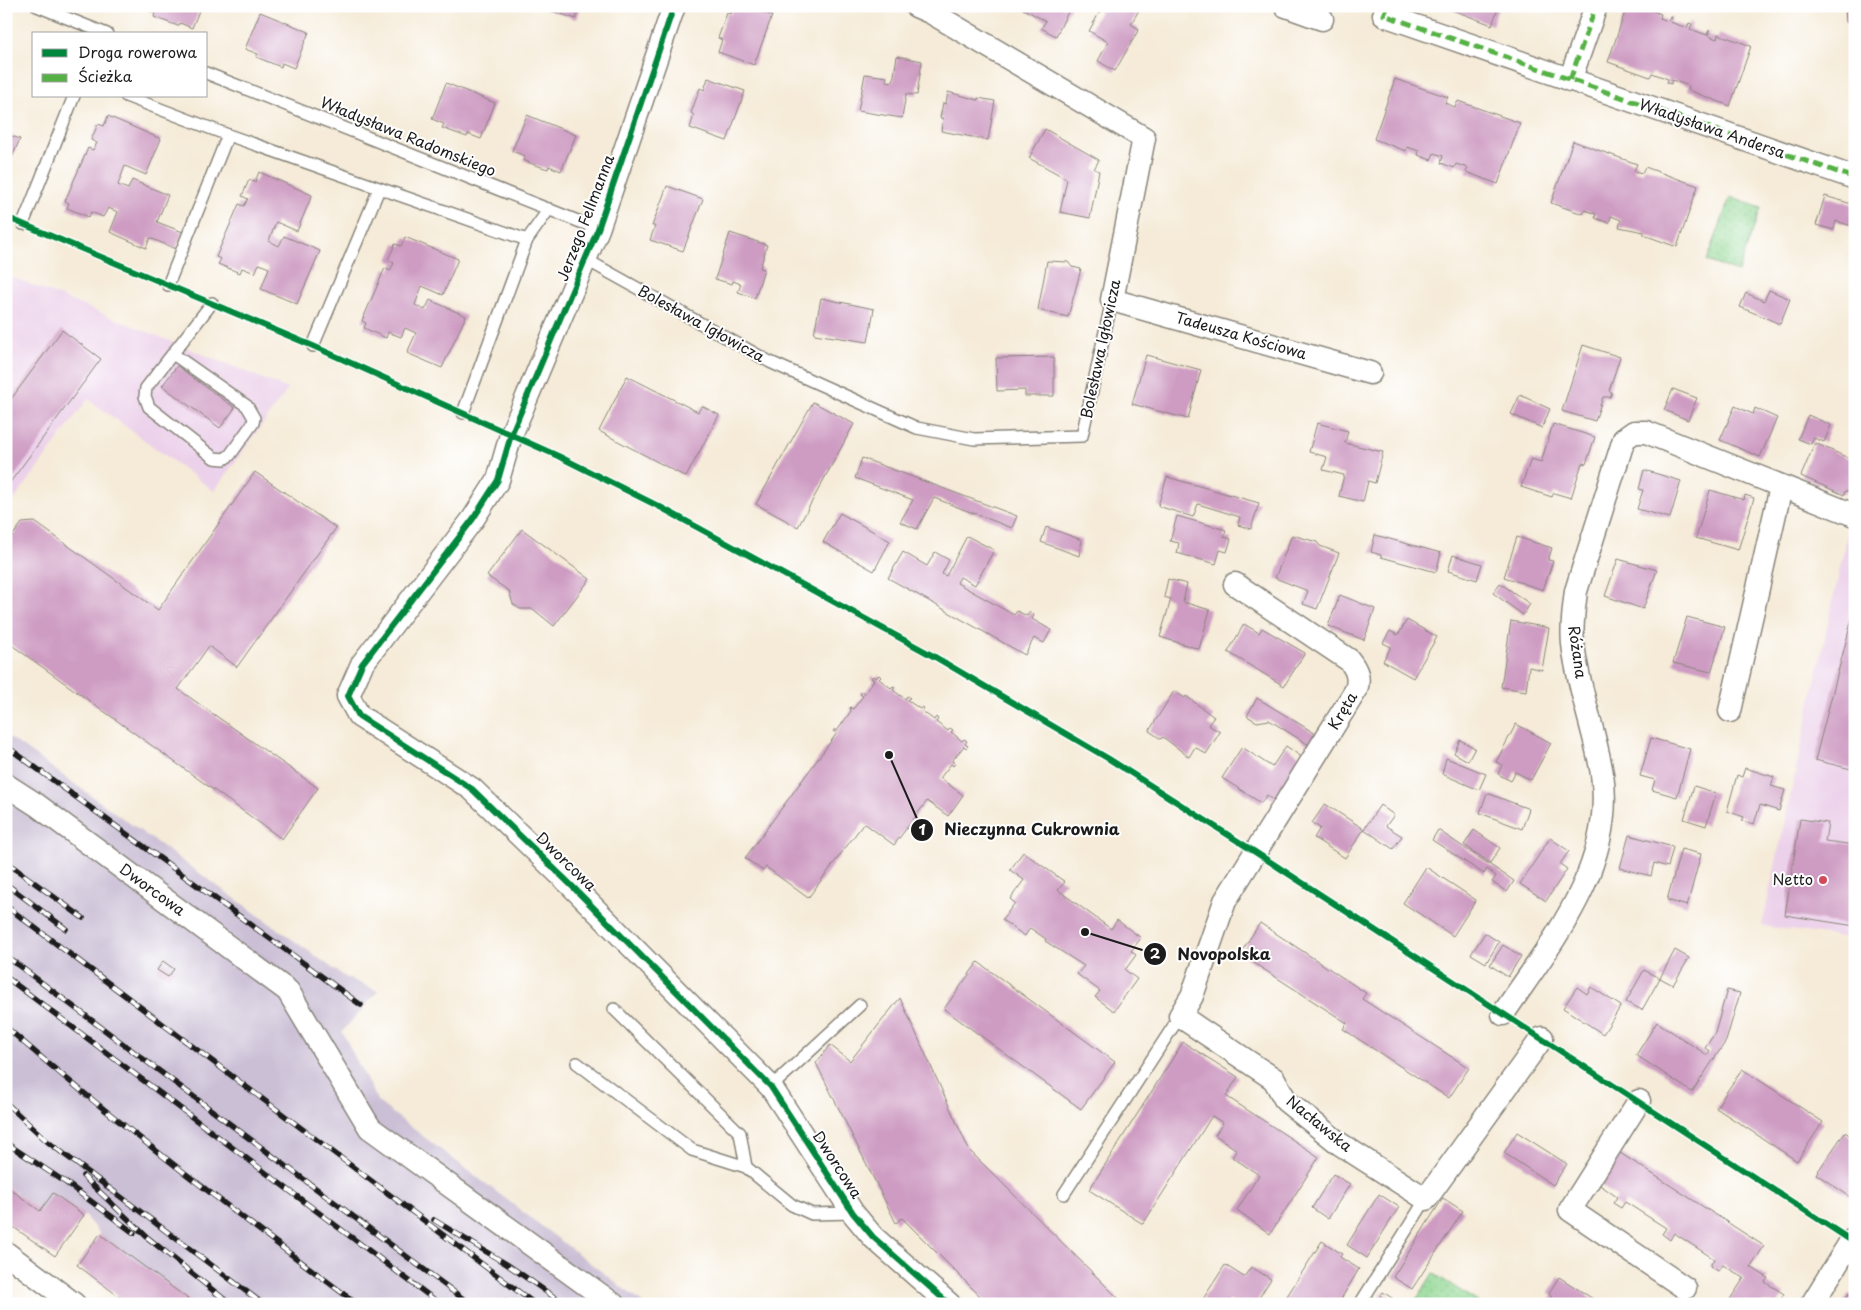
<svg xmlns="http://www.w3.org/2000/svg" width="1861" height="1310" font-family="'Playpen Sans',sans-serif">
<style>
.built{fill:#ecd1ea}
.railway{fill:#cbbfd5}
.park{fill:url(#park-dots);stroke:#567a57}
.building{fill:#ce9bc2}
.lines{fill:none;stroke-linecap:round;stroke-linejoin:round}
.service-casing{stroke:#88847a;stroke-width:14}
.minor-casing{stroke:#88847a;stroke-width:25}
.service{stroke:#fff;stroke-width:11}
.minor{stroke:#fff;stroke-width:22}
.rail-casing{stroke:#1c1c1c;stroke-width:5.5}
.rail{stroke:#fff;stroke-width:4;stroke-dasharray:11;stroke-linecap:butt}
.quiet{stroke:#55b145;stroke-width:5;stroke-dasharray:10 5;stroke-linecap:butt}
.cycleway-casing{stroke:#fff;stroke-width:9}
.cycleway{stroke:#00873e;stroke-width:6}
.poi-dot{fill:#d1495b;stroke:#fff;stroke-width:2}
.labels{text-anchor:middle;stroke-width:4;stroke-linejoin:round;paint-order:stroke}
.street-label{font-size:15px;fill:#1c1c1c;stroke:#fff}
.poi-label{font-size:15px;fill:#1c1c1c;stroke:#fff;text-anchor:end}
.leader{fill:none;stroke:#1c1c1c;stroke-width:2}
.callout-dot{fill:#1c1c1c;stroke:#fff;stroke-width:2}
.mark-label{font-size:15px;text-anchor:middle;font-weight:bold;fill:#fff}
.callout-label{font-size:16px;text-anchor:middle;font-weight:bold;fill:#1c1c1c;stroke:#fff;stroke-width:4;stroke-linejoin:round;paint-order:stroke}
</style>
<defs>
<pattern id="park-dots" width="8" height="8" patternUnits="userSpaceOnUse" patternTransform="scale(1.25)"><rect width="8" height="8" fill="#90d792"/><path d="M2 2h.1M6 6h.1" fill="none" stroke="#7cb87d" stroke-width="1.8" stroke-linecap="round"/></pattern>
</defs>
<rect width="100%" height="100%" fill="#fff"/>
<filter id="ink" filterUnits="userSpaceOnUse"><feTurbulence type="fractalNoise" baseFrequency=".02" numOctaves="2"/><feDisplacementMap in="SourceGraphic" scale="10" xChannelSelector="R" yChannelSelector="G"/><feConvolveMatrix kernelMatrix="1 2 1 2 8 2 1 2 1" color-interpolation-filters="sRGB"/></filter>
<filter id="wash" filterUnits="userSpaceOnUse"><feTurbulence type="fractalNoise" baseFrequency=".0096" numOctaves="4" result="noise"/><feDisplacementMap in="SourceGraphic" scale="20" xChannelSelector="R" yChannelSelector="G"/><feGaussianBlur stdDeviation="1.12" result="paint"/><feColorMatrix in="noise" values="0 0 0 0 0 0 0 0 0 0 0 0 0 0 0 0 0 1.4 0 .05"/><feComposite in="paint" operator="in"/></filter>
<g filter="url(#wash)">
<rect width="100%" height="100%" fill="#f5ebd8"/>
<g class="built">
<path d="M7 275 288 389 214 491 88 399 6 511Z"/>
<path d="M1855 524V939L1762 926 1849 527Z"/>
</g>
<path class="railway" d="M6 735 345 977 378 991 342 1032 378 1102 644 1304H195L100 1234 84 1215 53 1193 40 1211 6 1185Z"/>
<g class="park">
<path d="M1730 197 1761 208 1738 272 1707 261Z"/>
<path d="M1433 1273 1481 1304H1414Z"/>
</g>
<g id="blocks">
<g class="building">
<path d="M144 6H201L192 28 180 23 178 26 154 17 155 13 143 8Z"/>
<path d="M537 6H580L576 19Z"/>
<path d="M734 6H746L772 16 754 65 718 52 722 40 718 38 727 13 731 14Z"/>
<path d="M1024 6H1071L1056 36 1041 28 1046 21 1023 9Z"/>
<path d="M1103 6H1132L1139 10 1131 24 1139 29 1115 71 1098 61 1108 42 1089 31Z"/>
<path d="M1442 6H1499L1492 25Z"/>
<path d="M1627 6H1641L1661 14 1660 18 1668 21 1670 17H1672L1670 22 1687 28 1689 23 1692 24 1690 29 1707 35 1709 30V36L1717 39 1718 34 1751 46 1730 106 1688 90 1689 86 1672 80 1671 84 1667 83 1668 79 1652 73 1650 77 1608 62Z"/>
<path d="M1845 6H1855V22H1846Z"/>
<path d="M260 12 309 32 294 68 282 63 281 67 256 57 258 54 245 49Z"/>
<path d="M897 56 922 61 917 95 906 94 902 118 858 111 865 74 887 77 886 81 893 82Z"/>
<path d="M708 78 745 91 727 141 690 128 694 115 691 113 700 88 704 90Z"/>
<path d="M1395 79 1448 97 1445 103 1455 107 1458 101 1520 123 1498 184 1466 172 1468 168 1456 164 1454 168 1441 163 1443 156 1434 153 1431 160 1418 155 1419 151 1407 147 1406 151 1374 139Z"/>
<path d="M446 83 495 103 481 139 468 134 467 137 442 128 444 124 432 119Z"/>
<path d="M948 92 978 100V98L995 101 988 140 941 131 943 118H940L943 103 946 104Z"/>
<path d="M527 115 576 135 561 171 549 166 548 169 535 165 523 160 525 156 512 151Z"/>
<path d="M108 116 161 139 146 175 125 166 118 185 128 189 132 180 168 195 157 222 183 232 176 249 150 238 146 248 110 232 118 212 108 208 103 217 91 212 89 217 67 208 69 203 65 201 88 148 93 150 97 143 91 140 98 124 104 126Z"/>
<path d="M1045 129 1099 160 1094 169 1099 171 1090 218 1060 212 1067 179 1029 158Z"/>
<path d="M6 134 20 139 6 171Z"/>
<path d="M1573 141 1637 164 1634 171 1642 173 1645 167 1698 186 1677 247 1644 235V232L1619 227 1621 220 1611 216 1609 223 1595 218 1596 214 1585 210 1583 214 1551 203Z"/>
<path d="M259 172 312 195 297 231 276 222 269 241 279 246 284 236 320 251 297 304 261 289 269 268 259 264 255 273 242 268 240 273 218 264 221 259 216 257 239 204 244 206 248 199 242 196 249 180 255 182Z"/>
<path d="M667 186 703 199 683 251 650 240 655 226H652Z"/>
<path d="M1825 196 1855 205V227L1836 221 1834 230 1816 225Z"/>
<path d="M730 233 767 245 760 268 764 269 755 298 738 292 741 284 733 281 732 284 715 279Z"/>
<path d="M405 237 458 259 443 295 422 286 415 305 425 310 430 300 466 316 442 368 407 353 416 333 405 328 401 337 388 332 386 338 364 328 366 323 362 321 385 268 390 271 394 263 388 260 395 244 401 246Z"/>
<path d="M1047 261 1068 262 1072 267 1081 269 1068 317 1038 310Z"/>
<path d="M1769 290 1790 299 1780 324 1740 307 1746 293 1764 301Z"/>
<path d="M821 298 874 309 868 342 814 334Z"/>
<path d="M62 330 101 359 6 488V406Z"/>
<path d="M1583 345 1620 357 1609 391 1612 392 1610 397H1603L1595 421 1562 411Z"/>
<path d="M1146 355 1201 370 1188 419 1132 404Z"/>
<path d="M1054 357V396H1025V390L997 391 996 358Z"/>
<path d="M177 366 235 408 220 428 162 386Z"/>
<path d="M627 376 698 412 702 406 719 415 686 477 599 431Z"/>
<path d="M1673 389 1697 398 1688 420 1664 410Z"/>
<path d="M1520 395 1550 409 1542 428 1511 414Z"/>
<path d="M813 402 854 424 798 527 756 504Z"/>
<path d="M1735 406 1753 414 1755 408 1777 418 1760 457 1720 440Z"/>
<path d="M1808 415 1831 425 1824 442 1814 438 1811 444 1798 439Z"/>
<path d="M1317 423 1348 431 1345 443 1383 452 1375 483 1368 481 1363 502 1339 496 1344 475 1323 470 1327 457 1309 452Z"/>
<path d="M1553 424 1595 437 1586 464 1582 463 1571 498 1554 493 1552 497 1521 487 1531 459 1541 462Z"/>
<path d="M1815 443 1855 461V493L1845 491 1844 495 1801 476Z"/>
<path d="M862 458 1017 516 1012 528 934 498 917 529 900 522 913 500 855 478Z"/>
<path d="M1644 470 1681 481 1670 518 1637 509 1643 490 1639 489Z"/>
<path d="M255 472 336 528 237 667 209 646 178 689 318 788 282 839 6 641V544L22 523 35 522 158 610Z"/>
<path d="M1167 477 1259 503 1251 529 1238 525 1240 517 1198 504 1193 517 1158 506Z"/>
<path d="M1710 490 1744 500 1745 495 1754 498 1738 550 1696 538Z"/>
<path d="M840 513 890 541 874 571 823 542Z"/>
<path d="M1177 516 1226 530 1224 537 1231 539 1227 552 1220 550 1216 564 1177 553 1179 543 1170 541Z"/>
<path d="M1046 527 1082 540 1079 556 1041 542Z"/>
<path d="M522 529 590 579 554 626 533 609H520L513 604 509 591 487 576Z"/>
<path d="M1292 535 1317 542 1320 546 1339 553 1317 609 1303 604 1308 591 1275 578Z"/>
<path d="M1375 535 1441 553 1436 572 1381 557V555L1371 552Z"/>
<path d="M967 536 994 550 975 585 960 577 957 583 1014 615 1017 611 1027 616 1029 612 1034 615 1032 619 1051 630 1044 643 1034 638 1025 655 888 578 903 552 927 566 935 552 949 560 942 574 946 576Z"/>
<path d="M1517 537 1552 548 1548 560 1553 561 1543 590 1504 577Z"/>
<path d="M1453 555 1482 564 1477 580 1448 571Z"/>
<path d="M1618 559 1657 570 1643 609 1605 596Z"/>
<path d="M1168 579 1187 584 1183 602 1210 610 1199 649 1160 637 1171 599 1164 597Z"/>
<path d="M1500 583 1530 604 1523 615 1493 593Z"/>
<path d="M1340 595 1375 609 1364 640 1328 626Z"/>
<path d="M1854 611H1855V770L1815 760Z"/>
<path d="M1687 617 1725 627 1711 672 1673 663Z"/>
<path d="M1407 620 1437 637 1413 678 1383 661 1391 647 1383 643 1390 631 1398 635Z"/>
<path d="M1511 621 1549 628 1542 670 1529 667 1526 691 1501 687Z"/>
<path d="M1244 624 1259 633 1262 628 1305 653 1284 686 1228 652Z"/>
<path d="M879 675 881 677 879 679 891 688 893 686 895 687 893 690 905 699 907 696 910 698 907 700 920 709 922 707 924 708 922 711 934 720 936 717 938 719 936 722 948 731 950 728 953 730 951 732 962 741 964 739 967 741 965 744 968 746 966 748 964 746 952 761 955 764 953 766 951 764 940 778 963 795 948 816 927 801 894 845 864 823 808 898 766 867 763 871 745 858 837 733 833 731 835 729 837 731 851 711 850 707 853 709 863 696 860 694 862 691 864 694 874 680 871 678 873 676 876 678Z"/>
<path d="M1174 691 1185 698 1186 696 1214 717 1208 725 1220 732 1206 754 1195 747 1189 757 1163 737 1161 739 1149 731Z"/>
<path d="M1257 698 1316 734 1309 745 1269 720 1257 722 1247 716Z"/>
<path d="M1516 724 1551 743 1531 780 1515 772 1511 781 1498 774 1502 765 1496 762Z"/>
<path d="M1651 738 1690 749 1677 797 1652 790 1655 780 1640 776Z"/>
<path d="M1460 740 1475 748 1468 761 1454 753Z"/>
<path d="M1286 746 1303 758 1275 801 1267 795 1261 803 1222 778 1242 747 1272 767Z"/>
<path d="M1446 758 1486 774 1479 790 1442 774Z"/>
<path d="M1745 768 1774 777 1771 786 1785 790 1779 811 1760 805 1754 824 1742 821 1744 817 1727 811 1737 775 1742 777Z"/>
<path d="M1694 786 1716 793 1706 826 1684 819Z"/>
<path d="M1487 793 1529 809 1522 829 1480 813Z"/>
<path d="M1325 804 1364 829 1380 805 1394 815 1386 826 1402 836 1393 849 1364 829 1345 858 1314 838 1320 828 1312 823Z"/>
<path d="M1800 819 1828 823 1825 841 1855 845V926L1785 915Z"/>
<path d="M1438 830 1514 881 1507 892 1492 882 1496 876 1487 869 1484 874 1432 840Z"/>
<path d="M1474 830 1500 848 1490 863 1464 845Z"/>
<path d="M1629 835 1673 847 1668 867 1654 863 1651 876 1620 868Z"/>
<path d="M1550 838 1569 851 1560 864 1567 869 1546 901 1520 884Z"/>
<path d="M1681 849 1701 854 1687 906 1667 900Z"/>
<path d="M1023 852 1065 882 1058 890 1111 929 1117 920 1141 938 1131 951 1136 955 1125 970 1137 979 1114 1011 1095 997 1100 991 1077 974 1084 966 1045 941 1046 939 1030 928 1025 936 1002 920 1015 903 1010 899 1024 880 1010 870Z"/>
<path d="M1426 867 1476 900 1453 936 1403 903Z"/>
<path d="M1260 923 1366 993 1362 999 1469 1068 1449 1098 1343 1029 1347 1023 1240 954Z"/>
<path d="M1485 933 1499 942 1486 963 1471 954Z"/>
<path d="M1503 945 1521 956 1508 977 1490 965Z"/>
<path d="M1675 950 1689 958 1673 985 1660 978Z"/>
<path d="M163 961 174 969 168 977 157 970Z"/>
<path d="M978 962 1115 1062 1081 1109 944 1009Z"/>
<path d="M1644 970 1660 978 1642 1010 1626 1002Z"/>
<path d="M1577 987 1587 994 1591 987 1621 1006 1603 1034 1563 1008Z"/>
<path d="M1727 990 1740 993 1726 1041 1692 1092 1636 1055 1657 1022 1707 1055 1710 1051 1705 1048 1715 1033Z"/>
<path d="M900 998 969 1150 1118 1298 1112 1304H988L902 1218 896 1223 816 1063 830 1045 850 1061Z"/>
<path d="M1183 1042 1238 1077 1226 1096 1319 1157 1270 1234 1237 1210 1259 1175 1232 1157 1237 1150 1215 1135 1223 1123 1212 1116 1143 1224 1089 1190Z"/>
<path d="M1742 1069 1823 1122 1797 1161 1716 1108Z"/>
<path d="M1517 1132 1567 1164 1553 1185 1504 1153Z"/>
<path d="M1845 1132 1855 1139V1200L1816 1174Z"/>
<path d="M1617 1151 1764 1246 1751 1267 1768 1278 1765 1282 1784 1294 1778 1304H1727L1744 1278 1723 1265 1718 1271 1710 1266 1714 1259 1674 1233 1670 1240 1662 1234 1666 1228 1625 1202 1621 1208 1613 1203 1617 1197 1597 1183Z"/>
<path d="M1333 1174 1350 1184 1328 1219 1312 1208Z"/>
<path d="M6 1186 40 1211 53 1193 84 1215 55 1256 6 1222Z"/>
<path d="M1379 1194 1399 1207 1367 1258 1347 1245Z"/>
<path d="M1443 1198 1463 1211 1412 1289 1393 1277Z"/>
<path d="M100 1234 195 1304H129L77 1265Z"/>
<path d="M1322 1241 1342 1254 1340 1257 1359 1269 1338 1304H1282Z"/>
<path d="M1225 1265 1244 1277 1251 1267 1271 1279 1255 1304H1235L1230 1300 1227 1304H1209L1203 1299Z"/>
<path d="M1559 1277 1601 1304H1547L1552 1296 1549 1293Z"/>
<path d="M1383 1292 1401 1304H1375Z"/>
<path d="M1849 1293 1855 1297V1304H1843Z"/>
<path d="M505 1298 513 1304H500Z"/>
</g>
</g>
</g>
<g filter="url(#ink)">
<use href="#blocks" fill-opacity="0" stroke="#88847a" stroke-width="1"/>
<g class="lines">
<defs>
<g id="service">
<path d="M37 6 107 34"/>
<path d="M206 73 598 229"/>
<path d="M126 96 228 135 527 240"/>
<path d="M23 224 74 96"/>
<path d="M585 259 770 362 917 428 974 439 1082 436 1112 300"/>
<path d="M168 285 228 135"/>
<path d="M313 346 379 189"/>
<path d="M173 354 247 406 254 418 253 423 230 455 224 459 214 458 149 407 145 396 146 388 212 303"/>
<path d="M463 413 527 240 549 209"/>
<path d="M614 1009 740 1133 746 1167"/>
<path d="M577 1063 692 1150 746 1167 792 1205 812 1214 853 1213"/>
<path d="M771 1087 860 1005"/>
<path d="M1064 1194 1180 1016"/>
<path d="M1360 1304 1426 1199"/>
</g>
<g id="minor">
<path d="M674 6 598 229 511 435 498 480 473 519 362 664 348 696 359 716 472 789 570 884 771 1087 853 1213 873 1237 949 1304"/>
<path d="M916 6 932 13 1144 138 1112 300 1370 373"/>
<path d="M1286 6 1322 19"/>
<path d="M1388 6 1384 15 1855 178"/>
<path d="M1570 80 1596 6"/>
<path d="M1235 584 1349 660C1357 670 1360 678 1356 690L1225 901 1192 996 1180 1016 1274 1079 1286 1101 1340 1144 1426 1199 1542 1038"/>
<path d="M1730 711 1781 487"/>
<path d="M6 785 37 805 288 991 370 1128 613 1304"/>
<path d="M1503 1014C1550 944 1616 866 1602 774 1595 731 1578 688 1573 644 1571 626 1574 609 1576 591L1624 439 1634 432H1646L1854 515"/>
<path d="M1639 1101 1570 1210 1685 1288"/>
<path d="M6 1253 74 1304"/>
<path d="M1812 1304 1851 1241"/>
</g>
</defs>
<use href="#service" class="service-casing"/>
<use href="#minor" class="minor-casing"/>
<use href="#service" class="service"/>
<use href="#minor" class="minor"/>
<defs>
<g id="rail">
<path d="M6 746 361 1005"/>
<path d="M6 862 83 918"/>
<path d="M6 884 66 929"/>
<path d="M6 906 535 1304"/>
<path d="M6 956 470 1304"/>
<path d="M6 977 440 1304"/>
<path d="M6 1027C118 1125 238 1214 357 1304"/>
<path d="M6 1103 48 1142 263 1304"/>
<path d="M6 1143 65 1182 134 1233"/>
<path d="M83 1176 148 1238 230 1304"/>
<path d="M434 1220 508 1265 564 1304"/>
</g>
</defs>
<use href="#rail" class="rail-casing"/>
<use href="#rail" class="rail"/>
<g class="quiet">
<path d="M1388 6 1384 15 1855 178"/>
<path d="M1570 80 1596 6"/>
</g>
<defs>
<g id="cycleway">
<path d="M674 6 598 229 511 435 498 480 473 519 362 664 348 696 359 716 472 789 570 884 771 1087 853 1213 873 1237 949 1304"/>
<path d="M6 217 313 346 558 456 662 508 935 657 1109 759 1255 852 1855 1243"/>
</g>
</defs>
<use href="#cycleway" class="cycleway-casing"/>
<use href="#cycleway" class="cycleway"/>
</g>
</g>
<circle class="poi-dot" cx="1823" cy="880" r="5"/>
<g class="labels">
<g class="street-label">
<text transform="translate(1712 129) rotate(19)" y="5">Władysława Andersa</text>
<text transform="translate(408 137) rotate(22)" y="5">Władysława Radomskiego</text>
<text transform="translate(586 218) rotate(-69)" y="5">Jerzego Fellmanna</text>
<text transform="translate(701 324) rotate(29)" y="5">Bolesława Igłowicza</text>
<text transform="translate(1241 336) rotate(16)" y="5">Tadeusza Kościowa</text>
<text transform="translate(1101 349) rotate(-78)" y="5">Bolesława Igłowicza</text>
<text transform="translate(1577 652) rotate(82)" y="5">Różana</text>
<text transform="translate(1343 711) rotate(-59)" y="5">Kręta</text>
<text transform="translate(566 862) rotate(44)" y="5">Dworcowa</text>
<text transform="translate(152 890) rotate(36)" y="5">Dworcowa</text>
<text transform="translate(1319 1124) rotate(39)" y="5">Nacławska</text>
<text transform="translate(837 1165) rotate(57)" y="5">Dworcowa</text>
</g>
<g class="poi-label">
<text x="1813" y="885">Netto</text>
</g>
</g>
<path class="leader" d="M889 755L922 830M1085 932L1155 954"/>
<g class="callout-dot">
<circle cx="889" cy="755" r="5"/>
<circle cx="1085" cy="932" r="5"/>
<circle cx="922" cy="830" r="12"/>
<circle cx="1155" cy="954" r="12"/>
</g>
<g class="mark-label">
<text x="922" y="835">1</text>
<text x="1155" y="959">2</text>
</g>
<g class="callout-label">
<text x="1032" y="835">Nieczynna Cukrownia</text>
<text x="1224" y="960">Novopolska</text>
</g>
<rect width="1861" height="1310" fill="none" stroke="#fff" stroke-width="25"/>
<rect x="32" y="32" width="175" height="65" fill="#ffffff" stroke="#a4a4a4"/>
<rect x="42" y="49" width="25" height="8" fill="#00873e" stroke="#a4a4a4"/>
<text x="78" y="58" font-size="15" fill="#1c1c1c">Droga rowerowa</text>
<rect x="42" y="74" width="25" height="8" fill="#55b145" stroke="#a4a4a4"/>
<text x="78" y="82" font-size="15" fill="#1c1c1c">Ścieżka</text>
</svg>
